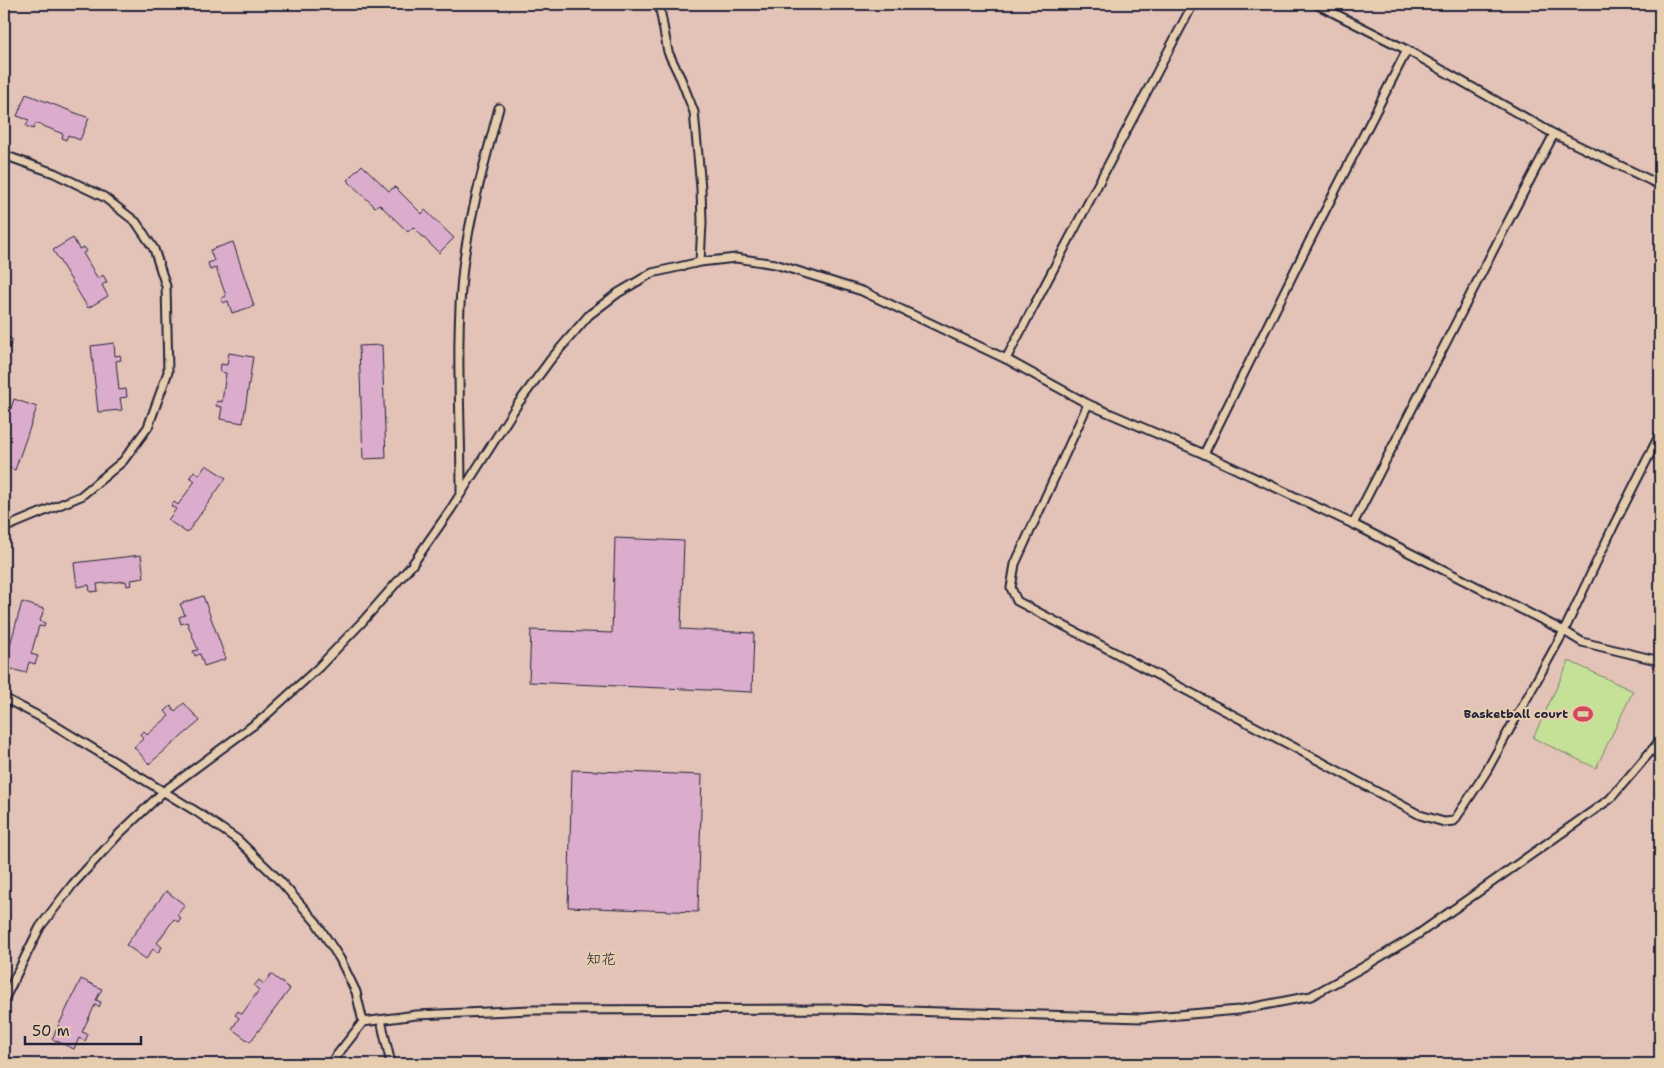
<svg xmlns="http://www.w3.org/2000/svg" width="1664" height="1068" font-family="'Shantell Sans','Klee One',sans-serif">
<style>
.green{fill:#c5e097;stroke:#748169}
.building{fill:#dcaccc;stroke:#22223b}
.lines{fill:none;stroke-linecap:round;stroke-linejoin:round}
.lane-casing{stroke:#22223b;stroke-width:11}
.lane{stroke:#e6cdae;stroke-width:7}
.labels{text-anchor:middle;stroke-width:4.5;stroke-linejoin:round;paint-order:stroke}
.poi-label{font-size:12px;font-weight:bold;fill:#22223b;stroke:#e6cdae;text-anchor:end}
.quarter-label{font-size:15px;fill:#22223b;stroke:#e6cdae}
</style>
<rect width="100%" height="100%" fill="#e3c3b7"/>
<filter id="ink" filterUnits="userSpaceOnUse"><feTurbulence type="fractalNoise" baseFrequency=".02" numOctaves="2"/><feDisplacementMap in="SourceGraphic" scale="10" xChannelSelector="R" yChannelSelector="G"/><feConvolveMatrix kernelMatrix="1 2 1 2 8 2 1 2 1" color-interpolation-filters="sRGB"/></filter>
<g filter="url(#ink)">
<path class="green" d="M1569 661 1633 691 1596 768 1533 738Z"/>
<g class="building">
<path d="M26 94 89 118 80 140 68 135 66 140 62 138 63 134 36 123 33 129 26 126 29 120 17 116Z"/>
<path d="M362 165 389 191 395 187 422 214 425 210 454 238 439 253 413 227 408 232 379 204 375 207 347 180Z"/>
<path d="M73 238 79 249 84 247 87 251 83 253 98 279 103 275 107 282 102 285 108 296 88 308 53 250Z"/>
<path d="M233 242 254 306 232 313 228 301 223 303 221 298 226 296 216 268 210 270 208 263 214 261 210 250Z"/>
<path d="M4 335 13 340 4 355Z"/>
<path d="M114 343 115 356 120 355 121 360 116 361 119 390 126 389 127 397 120 398 122 410 98 412 91 346Z"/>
<path d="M382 345 386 458 363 459 359 346Z"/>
<path d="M229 353 253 357 243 423 220 419 222 407 216 406 217 401 222 402 226 373 220 372 221 364 227 365Z"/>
<path d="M14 399 37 407 15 470 4 466V430L8 418 4 417V409L10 411Z"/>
<path d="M206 465 226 478 187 533 168 520 176 509 171 506 174 502 178 505 195 481 190 477 194 471 199 475Z"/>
<path d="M615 538 684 541 681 629 754 633 752 692 529 682 531 630 612 633Z"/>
<path d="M141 555 144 578 131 580 132 585 127 586 126 581 97 584 98 591 90 592 89 585 77 587 74 563Z"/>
<path d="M203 596 226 659 204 666 200 654 195 656 193 651 198 650 187 622 181 624 179 617 185 615 180 604Z"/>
<path d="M22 602 44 609 40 621 45 623 44 627 39 626 31 654 38 656 35 664 29 662 26 673 4 667Z"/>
<path d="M184 703 200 721 149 764 134 747 143 739 140 734 144 731 147 735 169 716 165 711 171 706 175 711Z"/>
<path d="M572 770 702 775 698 912 568 907Z"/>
<path d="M166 891 185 905 177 915 181 918 178 922 174 919 157 943 162 947 158 953 153 949 146 959 126 945Z"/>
<path d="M271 974 290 989 250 1042 232 1029 239 1018 235 1015 238 1011 242 1014 259 990 254 986 259 980 264 984Z"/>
<path d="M81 979 102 989 96 1000 101 1002 99 1007 95 1005 82 1032 88 1034 85 1041 79 1038 74 1049 52 1039Z"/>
</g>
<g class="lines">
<defs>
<g id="lane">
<path d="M659 4 668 52 681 79 694 112 701 188 702 223 700 262"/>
<path d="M1316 4 1407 50 1554 134 1660 185"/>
<path d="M4 155 54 173 104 197 136 222 154 249 166 286 168 372 148 427 123 461 81 496 4 528"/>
<path d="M1006 359 1193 4"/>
<path d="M1088 404 1015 564 1011 588 1017 601 1288 744 1420 815 1444 822 1454 821 1486 772 1564 631 1614 525 1660 434"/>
<path d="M1204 454 1301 258 1407 50"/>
<path d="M461 491C461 416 455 341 463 267 470 213 485 161 499 108"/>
<path d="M1353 524 1498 241 1554 134"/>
<path d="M4 698 46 720 197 812 238 840 281 882 316 922 340 959 356 992 363 1022"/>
<path d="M4 1000 40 927 73 884 119 834 163 792 263 718 318 668 363 621 412 565 451 509 517 405 551 359 589 315 618 293 652 273 700 262 736 258 775 264 862 291 1006 359 1088 404 1204 454 1353 524 1564 631 1582 642 1660 661"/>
<path d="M381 1020 391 1064"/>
<path d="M330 1064 363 1022 416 1015 531 1010 841 1009 1142 1018 1239 1010 1311 996 1358 970 1417 935 1610 799 1657 744 1660 738"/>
</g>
</defs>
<use href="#lane" class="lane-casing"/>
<use href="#lane" class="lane"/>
</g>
</g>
<defs>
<symbol id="stadium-bare" viewBox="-9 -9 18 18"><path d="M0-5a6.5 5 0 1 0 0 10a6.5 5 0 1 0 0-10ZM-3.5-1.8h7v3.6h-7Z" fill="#d1495b" stroke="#e6cdae" stroke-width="2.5" paint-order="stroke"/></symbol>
</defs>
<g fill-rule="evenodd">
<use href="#stadium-bare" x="1569" y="700" width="28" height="28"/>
</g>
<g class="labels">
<g class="poi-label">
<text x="1568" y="718">Basketball court</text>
</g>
<g class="quarter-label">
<text x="601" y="964">知花</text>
</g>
</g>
<rect width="1664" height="1068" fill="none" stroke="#e6cdae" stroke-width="20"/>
<rect x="10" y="10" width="1644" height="1048" fill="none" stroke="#22223b" stroke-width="2" filter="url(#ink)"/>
<path d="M25 1036v8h116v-8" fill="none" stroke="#22223b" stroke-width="2.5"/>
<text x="32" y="1036" font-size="15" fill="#22223b" stroke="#e6cdae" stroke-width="4" paint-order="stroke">50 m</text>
</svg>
